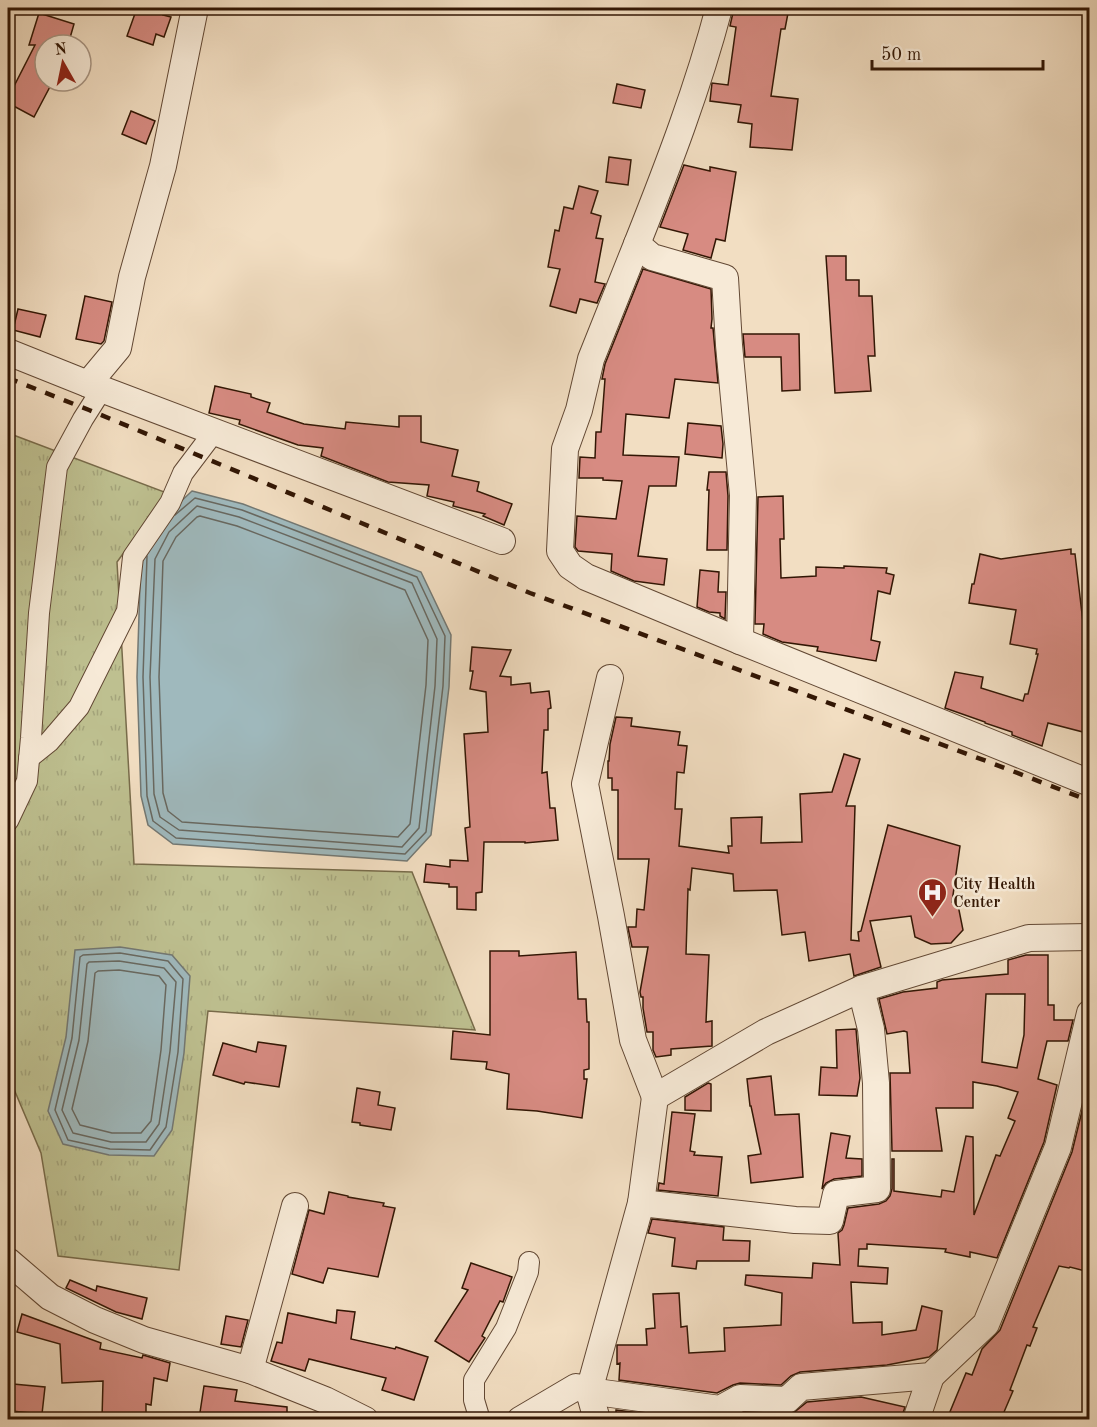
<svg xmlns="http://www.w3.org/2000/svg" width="1097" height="1427" font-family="'Old Standard TT',serif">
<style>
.grass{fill:url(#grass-tufts);stroke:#786b4a;stroke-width:1.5}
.water{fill:#9fb9bd;stroke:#737873;stroke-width:1.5}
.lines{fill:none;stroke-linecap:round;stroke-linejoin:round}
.shore{stroke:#686860;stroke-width:1.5}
.building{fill:#d78b82;stroke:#321604;stroke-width:1.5;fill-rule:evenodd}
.pedestrian-casing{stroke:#624834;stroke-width:22}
.minor-casing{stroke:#624834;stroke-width:28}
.pedestrian{stroke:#f7ead7;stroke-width:20}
.minor{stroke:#f7ead7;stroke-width:26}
.rail{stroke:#321604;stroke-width:4.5;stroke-dasharray:10 10;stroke-linecap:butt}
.labels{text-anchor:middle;stroke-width:5;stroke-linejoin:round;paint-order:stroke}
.poi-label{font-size:16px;font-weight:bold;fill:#321604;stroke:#f7ead7;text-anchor:start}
</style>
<defs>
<pattern id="grass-tufts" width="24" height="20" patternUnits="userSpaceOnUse" patternTransform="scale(1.5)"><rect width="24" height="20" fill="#bec090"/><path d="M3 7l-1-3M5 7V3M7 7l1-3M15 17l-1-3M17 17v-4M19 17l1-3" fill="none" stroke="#a4a47b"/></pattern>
</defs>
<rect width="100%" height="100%" fill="#f2dec2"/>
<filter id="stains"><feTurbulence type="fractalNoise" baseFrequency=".00333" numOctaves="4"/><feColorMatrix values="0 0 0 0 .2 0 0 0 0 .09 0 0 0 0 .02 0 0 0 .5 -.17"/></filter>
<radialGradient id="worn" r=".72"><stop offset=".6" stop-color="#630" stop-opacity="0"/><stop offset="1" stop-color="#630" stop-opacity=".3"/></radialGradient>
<path class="grass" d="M8 433 167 493 117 562 134 864 412 872 475 1030 208 1011 179 1270 58 1256 41 1153 8 1075Z"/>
<g class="water">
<path d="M192 491 243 504 421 572 451 635 449 687 431 835 407 861 173 844 148 825 141 796 137 677 141 554 158 523Z"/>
<path d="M120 947 172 955 190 976 184 1053 172 1130 154 1156 109 1155 63 1144 48 1111 66 1037 75 950Z"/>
</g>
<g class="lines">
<g class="shore">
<path d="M197 506 239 517 412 583 437 639 435 686 419 828 402 847 179 830 160 817 154 794 150 677 155 559 169 532Z"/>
<path d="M200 516 237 526 405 590 428 640 426 685 410 824 398 837 182 822 168 811 163 793 159 677 163 561 176 537 197 517Z"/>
<path d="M147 556 143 677 147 796 153 821 176 838 405 854 426 832 443 686 445 636 417 577 242 510 195 498 175 515"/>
<path d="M120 953 168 961 183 979 178 1052 166 1127 150 1150 110 1149 68 1140 55 1110 72 1038 80 957 83 955Z"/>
<path d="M119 961 164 968 176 982 170 1051 159 1124 146 1142H111L73 1133 62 1110 79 1040 87 964 89 962Z"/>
<path d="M119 970 159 976 166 985 161 1050 151 1121 141 1133H112L80 1125 72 1109 88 1041 95 973 98 971Z"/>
</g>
</g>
<g class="building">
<path d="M137 8H166L163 15 171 17 164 37 156 34 153 45 127 36Z"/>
<path d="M734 8H789L785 29H781L771 96 798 99 792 150 750 147 752 124 738 122 741 105 710 101 712 83 728 85 736 27 730 26Z"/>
<path d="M39 13 74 24 68 45H45V81H53L34 117 8 103V98L35 45H29Z"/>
<path d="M617 84 645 90 641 108 613 103Z"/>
<path d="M131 111 155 121 146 144 122 134Z"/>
<path d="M609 157 631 160 628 185 606 182Z"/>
<path d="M684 165 710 171V167L736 172 725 241 716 239 711 258 683 250 688 234 660 227Z"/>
<path d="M579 186 598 191 591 213 601 216 596 238 603 239 595 282 605 284 597 303 580 299 576 313 550 306 560 269 548 267 555 230 559 231 564 207 573 209Z"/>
<path d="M826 256H846V280H859V296H872L875 356H868L871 391 835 393Z"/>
<path d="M643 269 711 289 712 319 711 328H713L718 383 675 379 669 418 626 414 623 455 679 457 676 486H649L638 556 667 559 664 585 634 581 611 571 612 554 578 551 575 547 577 516 616 519 622 481 603 480V478H579L580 457 595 458 596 432H601L605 379H602L605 364Z"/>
<path d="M85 296 112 302 104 341 101 344 76 339Z"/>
<path d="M18 309 46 315 40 337 13 330Z"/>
<path d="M743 334H799L800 390 782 391 781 357H745Z"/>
<path d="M215 386 251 394V397L270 403 267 412 304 424 345 429 346 422 399 427V416H421V442L458 450 452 476 479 482 477 491 512 504 504 525 483 516 485 514 453 506 454 502 427 496 429 485 388 482 321 456 323 448 298 445 239 424 240 420 209 413Z"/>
<path d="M688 423 721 426 723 444 722 458 685 454Z"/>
<path d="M709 472H726L728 496 727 550H707L709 490H707Z"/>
<path d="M783 496 784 539H780L781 578 816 576V567L844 568V566L887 568 886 573 894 575 890 594 878 591 871 640 880 642 876 661 817 651 818 647 782 642 763 634 764 624H755L758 497Z"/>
<path d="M1071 549V554H1075L1084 631H1089V652L1087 673 1089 674V708L1083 732 1048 723 1042 746 1012 735V732L985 723V722L945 708 955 672 983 677 981 688 1023 701 1025 694H1028L1038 654H1036L1037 649 1010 644 1016 610 969 603 972 584H974L980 554 1001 559Z"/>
<path d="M700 570 719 572 718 592H726L725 619 720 616V613L709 612 697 607Z"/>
<path d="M472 647 511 650 500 676 511 677V685L530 683 531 693 549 691 551 708 548 709V730H544L542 773 547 772 550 808H555L558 840 525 843V842H484L482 892 476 893V910L457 909V887H449V884L424 882 426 864 450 867V860L468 861 465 828 470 827 464 734 488 732 486 692 470 689 473 671H470Z"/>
<path d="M616 717 632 718 631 726 680 732 678 745 687 746 684 773 677 772 675 809H682L679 846 729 853 728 846H732L731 818 762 817 761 843 802 842 800 794 832 792 844 754 860 759 846 806H855L851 940 859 941 858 932 861 931 888 825 960 846 952 902 958 905 963 930 951 943 931 944 915 937 911 916 870 921 881 967 854 976 850 954 809 961 805 932 782 935 777 890 734 891 733 874 692 868 690 890 688 889 686 954 709 955 706 1022 712 1021V1046L671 1049V1055L656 1057 653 1050V1032H647L643 1008V997H641L640 992 648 947H632L628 928V927H636L637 909 644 910 649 859H618V790H612V778H608V761H609L610 744Z"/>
<path d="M490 951H519V956L576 952 578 999H586L587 1022H589V1069L584 1070V1079H587L582 1118 537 1111 507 1109 509 1074 486 1069 487 1062 451 1059 453 1031 490 1035Z"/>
<path d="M1026 955H1048V1005H1054V1020H1073L1068 1041H1047L1038 1079 1057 1085 1044 1142 997 1258 970 1252V1257L945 1252 946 1249 867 1244V1249H859L858 1266 888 1268 887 1284 851 1282 853 1323 882 1322V1335L916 1330 922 1306 942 1311 937 1350 929 1357 887 1365 800 1372 791 1376 781 1385 740 1383 733 1385 717 1393 619 1380 620 1363 617 1364V1345H647L646 1329 655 1328 653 1294 679 1293 681 1327 687 1326 689 1353 725 1351 724 1328 781 1325 782 1293 745 1285 746 1275 812 1278 813 1263 840 1265 838 1233 842 1230 844 1225 848 1208 879 1204 886 1201 890 1196 892 1189V1159H894V1191L941 1197 942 1190 954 1192 966 1136 973 1137 974 1215 996 1155 1000 1156 1015 1121 1008 1118 1018 1092 997 1086 973 1082V1108H936L942 1151H892L890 1073H910L907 1032 904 1031 887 1034 879 999 903 992 937 988V982L942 980 1008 974V960ZM986 994H1025L1024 1035 1017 1068 982 1062Z"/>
<path d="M856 1029 860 1078 857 1096 819 1095 821 1067 837 1068 836 1030Z"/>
<path d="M258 1042 286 1046 279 1087 245 1082 244 1084 213 1075 223 1043 256 1052Z"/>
<path d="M771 1076 775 1115 799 1114 803 1177 751 1183 748 1156 761 1154 751 1106H750L747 1079Z"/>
<path d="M708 1083 711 1084V1111L685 1110V1097Z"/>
<path d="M357 1088 380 1092 378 1105 395 1108 391 1130 360 1125V1123L352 1122Z"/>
<path d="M1083 1107 1089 1109V1272L1070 1267 1069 1268 1059 1266 1033 1327 1037 1328 1030 1346 1027 1345 1010 1390 1013 1391 1001 1419H947L966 1373 972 1375 982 1349 1000 1330 1072 1152Z"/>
<path d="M672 1112 695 1114 690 1151 695 1152 694 1155 722 1157 718 1196 658 1190 659 1183 664 1184Z"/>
<path d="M831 1133 850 1136 846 1158 862 1159V1176L834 1179 826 1183 822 1189Z"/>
<path d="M329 1192 348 1196V1197L384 1203 383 1206 395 1208 378 1277 328 1268 323 1283 292 1274 309 1210 324 1214Z"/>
<path d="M652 1219 724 1227 723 1240 750 1241 749 1261H697L696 1269 672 1266 675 1238 648 1233Z"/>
<path d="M471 1263 512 1277 503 1302 500 1301 482 1336 485 1338 469 1362 435 1341 468 1290 462 1288Z"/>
<path d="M70 1280 96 1291 97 1286 147 1298 142 1319 116 1312 66 1288Z"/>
<path d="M337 1310 355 1312 351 1339 395 1349 396 1347 428 1357 414 1400 382 1390 386 1378 309 1359 305 1371 271 1361 277 1342 282 1343 288 1313 336 1323Z"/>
<path d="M22 1314 101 1343 100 1349 142 1358 143 1355 170 1363 167 1381 154 1378 151 1405 146 1404V1419H102L103 1381 62 1383 60 1344 17 1332Z"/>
<path d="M226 1316 248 1320 241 1347 221 1344Z"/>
<path d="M13 1384 45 1387 42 1414 11 1411Z"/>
<path d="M204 1386 237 1390 235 1401 287 1407V1419H199Z"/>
<path d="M861 1397 905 1407 901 1419H841V1413L790 1416V1419H732L744 1413 792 1414 807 1402Z"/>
<path d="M616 1410 686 1419H616Z"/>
</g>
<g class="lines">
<defs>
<g id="pedestrian">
<path d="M29 758 49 742 79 707 127 611 133 557 170 503 183 473 214 432"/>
<path d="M8 821 27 781 31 738 39 613 57 467 83 419 102 389"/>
<path d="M480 1420 474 1400V1380L506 1328 528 1272 529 1262"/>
</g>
<g id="minor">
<path d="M719 8C698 88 668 166 637 244L652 257 725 278 729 345 743 495 740 641"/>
<path d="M637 244 591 359 579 410 565 449 560 551 570 566 586 577 740 641 1090 783"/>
<path d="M8 352 88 384 502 541"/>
<path d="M88 384 118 348 132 277 163 166 195 8"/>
<path d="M610 678 585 784 611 916 633 1040 655 1097"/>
<path d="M641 1203 795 1220 830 1221 836 1194 877 1189 876 1083 871 1029 861 989"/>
<path d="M8 1261 50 1297 95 1320 144 1340 250 1370 325 1400 365 1420"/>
<path d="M250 1370 295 1206"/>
<path d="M520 1420 576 1387 589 1391 720 1409 740 1398 787 1400 801 1387 931 1376 986 1324 1058 1147 1090 1013"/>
<path d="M597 1420 589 1391 641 1203 655 1097 766 1032 861 989 1029 938 1090 937"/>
<path d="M916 1420 931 1376"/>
</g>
</defs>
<use href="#pedestrian" class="pedestrian-casing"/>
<use href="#minor" class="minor-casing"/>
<use href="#pedestrian" class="pedestrian"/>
<use href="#minor" class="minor"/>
<path class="rail" d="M8 378 89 410 530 593 989 762 1090 801"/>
</g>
<defs>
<symbol id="hospital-pin" viewBox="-11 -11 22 30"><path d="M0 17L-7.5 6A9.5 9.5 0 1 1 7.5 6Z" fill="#8f2418" stroke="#f7ead7"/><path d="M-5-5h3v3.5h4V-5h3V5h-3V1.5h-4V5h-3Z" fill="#fff"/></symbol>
</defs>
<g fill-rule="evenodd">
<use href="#hospital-pin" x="916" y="876" width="33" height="45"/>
</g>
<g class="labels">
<g class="poi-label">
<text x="953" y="889">City Health<tspan x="953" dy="18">Center</tspan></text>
</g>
</g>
<rect width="1097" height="1427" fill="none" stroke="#f2dec2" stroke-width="30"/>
<rect x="9" y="9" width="1079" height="1409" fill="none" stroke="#321604" stroke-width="3"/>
<rect x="15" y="15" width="1067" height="1397" fill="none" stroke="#321604" stroke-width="1.5"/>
<g transform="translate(63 63) rotate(351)"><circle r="28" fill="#f7ead7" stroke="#a89583" stroke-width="1.5"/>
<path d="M0-4.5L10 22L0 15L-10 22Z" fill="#8f2418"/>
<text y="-9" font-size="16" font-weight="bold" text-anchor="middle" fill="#321604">N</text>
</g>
<path d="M872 60v9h171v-9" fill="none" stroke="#321604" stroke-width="3"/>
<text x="881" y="60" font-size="18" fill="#321604" stroke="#f7ead7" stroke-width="4.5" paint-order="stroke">50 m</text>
<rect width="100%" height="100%" filter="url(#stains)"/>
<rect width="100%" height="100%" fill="url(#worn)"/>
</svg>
